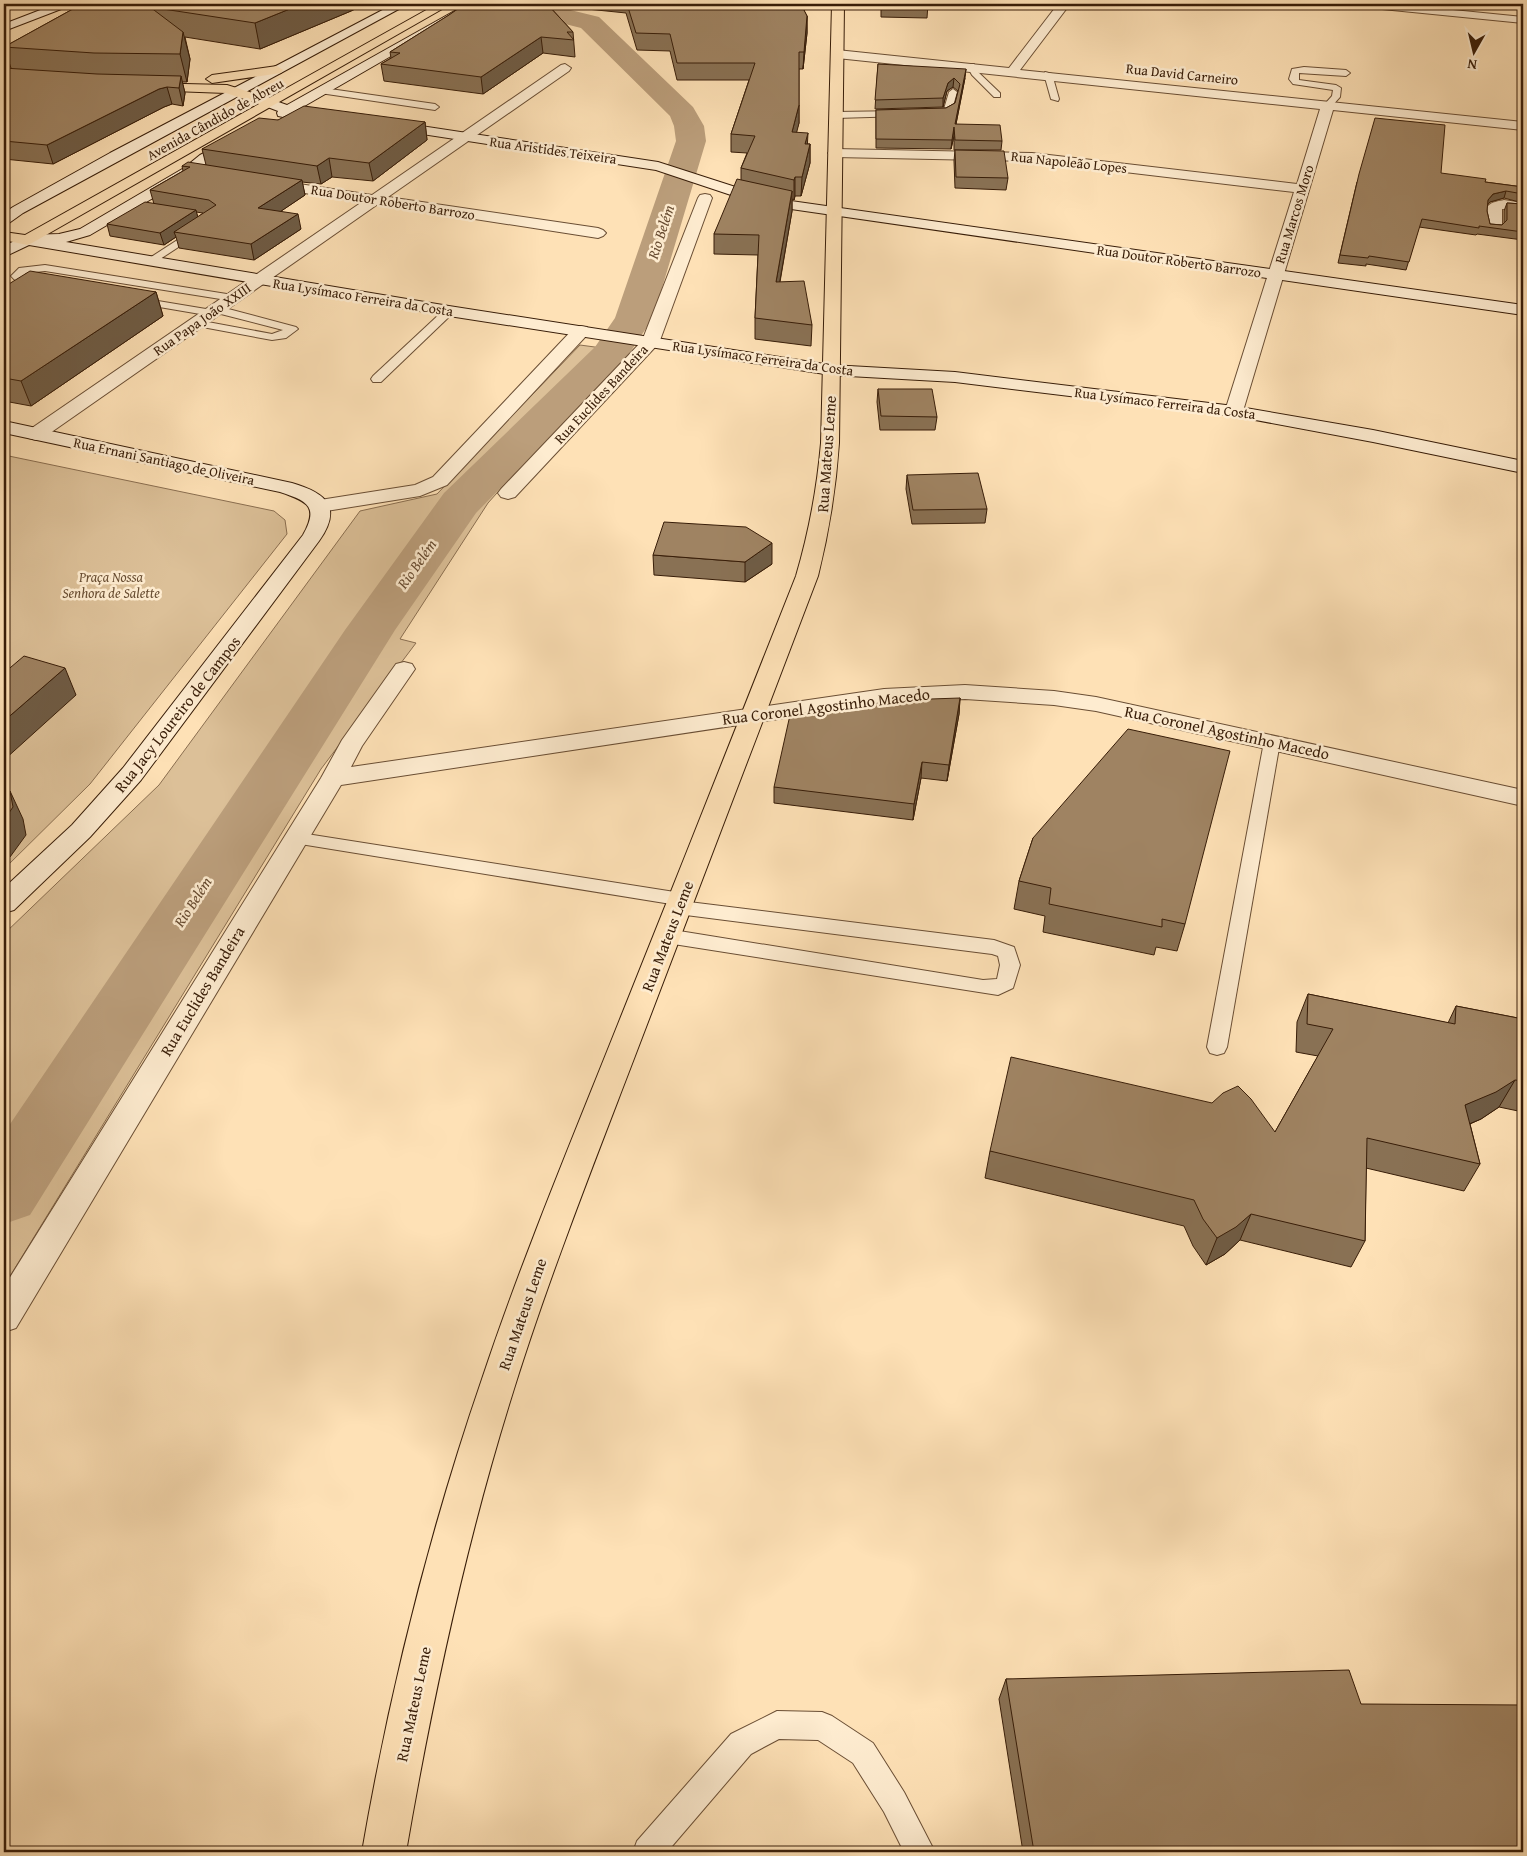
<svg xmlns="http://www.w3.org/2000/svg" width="1527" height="1856" font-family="'Gentium Book Plus',serif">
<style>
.green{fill:#dcc098;stroke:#8a6e50}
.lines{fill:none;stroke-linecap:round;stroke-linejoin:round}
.river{fill:#bb9e7b;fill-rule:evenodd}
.lane-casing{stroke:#6a4e34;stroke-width:2}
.street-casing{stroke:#6a4e34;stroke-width:2}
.secondary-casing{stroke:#381d08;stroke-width:2}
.primary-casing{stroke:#381d08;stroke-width:2}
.lane{fill:#feecd0;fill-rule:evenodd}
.street{fill:#feecd0;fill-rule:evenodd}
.secondary{fill:#feecd0;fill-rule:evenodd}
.primary{fill:#fee1b6;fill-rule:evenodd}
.wall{fill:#897154;stroke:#381d08;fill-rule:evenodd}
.shaded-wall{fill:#6f5c45;stroke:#381d08}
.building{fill:#9f8362;stroke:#381d08}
.labels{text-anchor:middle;stroke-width:5;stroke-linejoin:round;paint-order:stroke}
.far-street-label{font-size:14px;fill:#381d08;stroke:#feecd0}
.far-park-label{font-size:14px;font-style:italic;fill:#694e33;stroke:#feecd0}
.far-water-label{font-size:15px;font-style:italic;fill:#664a30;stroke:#feecd0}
.street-label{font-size:16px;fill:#381d08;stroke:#feecd0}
</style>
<rect width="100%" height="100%" fill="#fee1b6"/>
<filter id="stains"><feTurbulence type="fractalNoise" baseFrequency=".004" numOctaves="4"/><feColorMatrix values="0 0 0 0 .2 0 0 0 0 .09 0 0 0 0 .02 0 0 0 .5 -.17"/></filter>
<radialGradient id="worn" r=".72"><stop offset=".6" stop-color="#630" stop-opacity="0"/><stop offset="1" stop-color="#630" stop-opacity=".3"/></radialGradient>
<g class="green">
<path d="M580 345 624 351 488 503 400 639 416 643 321 769 4 1286V934L159 785 360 511 437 494Z"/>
<path d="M4 455 274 511 285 520 287 534 90 784 4 869Z"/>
</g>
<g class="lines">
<path class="river" d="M502 4H546L599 17 693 107 704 126 706 141 653 318 623 363 476 513 395 630 30 1215 4 1224V1133L345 630 444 493 595 347 615 318 676 141 674 126 670 116 581 28 506 9Z"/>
<defs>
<g id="lane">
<path d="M968 64H974L978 72 1000 93V97H994L972 75 967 66Z"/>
<path d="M1304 67 1346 70 1350 73 1346 76 1299 73V80L1336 85 1341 88 1340 97 1331 107 1324 105 1332 96 1333 90 1293 84 1289 79 1292 69Z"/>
<path d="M1045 72 1052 74 1059 99 1058 101 1051 99 1044 74Z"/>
<path d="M323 88 435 104 439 107 435 110 320 93V89Z"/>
<path d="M953 89 957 92 951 113 926 115V111L944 109 949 92Z"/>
<path d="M901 111 904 112V116L836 118 832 115 836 112Z"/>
<path d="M199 226 203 227 204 229 203 231 154 263 150 264 145 261Z"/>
<path d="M45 265 233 295 239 298 233 301 45 271 26 273 23 276 26 278 45 282 46 284 45 286C34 289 18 285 11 276L19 268Z"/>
<path d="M134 297 212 310 213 307 217 306 296 327 298 329 286 338 272 340 197 326 193 325 191 323 193 321 197 320 272 334 283 330 217 313 216 315 212 316 130 302 128 300 130 298Z"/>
<path d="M449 308 455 311 453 313 381 382H373L371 379 373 376 445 309Z"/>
<path d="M1272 737 1278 738 1280 742 1227 1047 1224 1053 1217 1055 1210 1053 1207 1047 1264 742 1266 738Z"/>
<path d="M294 832 681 893 688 894 690 899 689 902 994 940 1014 947 1020 965 1013 988 998 995 667 943 660 941 658 936 660 931 667 929 983 980 997 979 1000 965 998 956 992 954 678 914 671 912 669 907 671 904 288 842 285 838 288 834Z"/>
<path d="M777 1711 822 1712 832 1716 873 1743 904 1792 935 1852H904L884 1812 853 1763 818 1740 779 1739 751 1754 667 1852H633L637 1841 731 1734Z"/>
</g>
<g id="street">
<path d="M1058 4H1070L1020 70 1523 122V130L1333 110 1243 411 1240 415 1234 416 1228 415 1225 411 1294 192 1032 161 835 157 828 153 835 149 1032 153 1297 184 1320 109 837 58 831 54 837 50 1009 68Z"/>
<path d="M1356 4H1393L1523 17V23L1362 7Z"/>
<path d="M565 64 571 68 569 71 388 197 598 228 603 230 606 233 603 236 598 238 378 204 43 438 36 440 29 438 27 434 29 430 362 202 266 187 261 186 259 183 261 180 266 179 372 195 561 65Z"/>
<path d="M705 194 710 195 712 198 659 343 515 497 508 499 501 497 498 493 501 489 642 341 698 198 700 195Z"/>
<path d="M1504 200 1523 203V211L1502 209V228L1499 231H1489C1486 226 1485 211 1488 206 1491 202 1499 201 1504 200Z"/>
<path d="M581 326 587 327 589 331 587 335 447 485 420 496 320 512 313 510 310 506 313 502 320 500 415 485 433 477 575 327Z"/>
<path d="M404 662 412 664 415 669 362 746 351 767 884 689 965 685 1054 691 1096 697 1523 790V806L1096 711 1054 705 965 699 884 703 341 785 16 1328 4 1332V1287L321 778 342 740 396 664Z"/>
</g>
<g id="secondary">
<path d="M56 4H71L69 6 4 31V24Z"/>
<path d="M394 4H408L23 213 9 223 4 224V213L13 207 110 153Z"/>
<path d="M467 4H481L301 108 336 114 338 117 336 120 331 121 290 114 283 117 278 116 277 113 278 111 265 106 264 103 270 99 287 105Z"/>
<path d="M388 121 658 162 751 192 791 201 1523 305V315L791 209 743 199 656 170 383 128 381 125Z"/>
<path d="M237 136 242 137 244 140 242 143 210 161 194 174 90 235 66 242 449 306 831 365 955 372 1234 406 1373 430 1523 461V473L1373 442 1234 416 955 382 831 375 449 316 29 245 4 257V246L27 235 59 234 80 229 184 168 200 155Z"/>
<path d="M4 421 292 483C326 493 343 507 319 541L141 780 90 837 14 910 4 913V888L72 825 123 768 303 535C319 507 308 501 280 492L4 433Z"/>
</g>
<g id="primary">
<path d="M437 4H451L32 243 27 245 4 240V232L25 235 259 104 226 93 146 90 140 86 142 83 227 85 269 98Z"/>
<path d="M832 4H844L839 443C836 488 829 532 818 576 757 736 696 896 635 1056 591 1171 545 1287 509 1405 464 1551 432 1701 406 1852H362C389 1695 430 1530 482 1379 522 1259 571 1142 618 1024 678 875 737 725 796 576 809 532 817 488 821 443Z"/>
<path d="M277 66 283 70 281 73 212 83 206 79 212 75Z"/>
</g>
</defs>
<use href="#lane" class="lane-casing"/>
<use href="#street" class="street-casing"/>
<use href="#secondary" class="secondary-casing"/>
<use href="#primary" class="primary-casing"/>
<use href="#lane" class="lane"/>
<use href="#street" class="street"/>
<use href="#secondary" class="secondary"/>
<use href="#primary" class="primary"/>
</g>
<g class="wall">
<path d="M82 4H365L351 11 260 49 185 37 190 59 187 82H182L185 93 183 106 172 104 164 107 53 164 4 159V68H11L4 47Z"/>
<path d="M465 4H831L830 7H802L807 16V33L803 69H799V123L796 132 808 144H810V163L801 196H795L794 200 792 199V211L780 282 812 325 811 346 755 339V318L758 255 714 254V234L741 181V168L747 153 731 152V134L749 80H677L670 51 637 50 626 13 548 5 573 32 575 57 543 53 483 94 384 81 381 64 391 58 390 52 449 15Z"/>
<path d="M845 4H928L927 18 881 17V8L846 7Z"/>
<path d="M878 64 965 78 956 124 1002 141 1001 150H954V136L951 149 876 148V110L946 108 955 103 958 91 953 87 947 91 943 107 875 109Z"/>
<path d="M278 120 425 122 427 140 373 181 332 177 321 184 302 182 305 195 281 211 301 229 254 260 179 248 176 237 164 245 110 236 107 224 154 204 150 190 183 171 182 166 206 165 202 149ZM196 212 203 213 198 217Z"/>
<path d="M955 150 1008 178 1006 190 955 188 954 161Z"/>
<path d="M1357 182H1485L1523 187V203L1504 198 1490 202 1487 205V211L1490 224 1502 225 1504 223V211L1507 203 1523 204V240L1477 234 1476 235 1419 227 1406 270 1366 264V266L1338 263Z"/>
<path d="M4 287 156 292 163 316 31 406 4 401Z"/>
<path d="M878 389 937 417 935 430H880L877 402Z"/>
<path d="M907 475 987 509 985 523 912 524 906 489Z"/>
<path d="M653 555 772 564 745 582 654 575Z"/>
<path d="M960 698 959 714 947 781 921 778 913 820 774 803V787Z"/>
<path d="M1033 838 1185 924 1177 951 1156 947 1154 955 1043 932 1045 916 1014 909 1019 881Z"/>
<path d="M1308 994 1448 1023 1456 1006 1523 1019V1112L1499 1107 1481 1119 1470 1124 1480 1164 1464 1191 1366 1168 1365 1241 1351 1267 1240 1240 1225 1254 1206 1265 1193 1246 1184 1226 985 1178 990 1151 1275 1132 1318 1056 1296 1052 1297 1022Z"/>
<path d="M1006 1679 1361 1704 1523 1852H1023L999 1699Z"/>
</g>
<g class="shaded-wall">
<path d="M302 4H365L351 11 260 49 255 23Z"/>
<path d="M807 16V33L803 69 804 52Z"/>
<path d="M183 32 190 59 187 82 180 54Z"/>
<path d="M541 37 543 53 483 94 481 77Z"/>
<path d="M966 69 965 78 954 134 955 124Z"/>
<path d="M181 76 185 93 183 106 179 88Z"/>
<path d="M954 78 953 87 947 91 943 107V98L948 83Z"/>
<path d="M167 87 172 104 164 107 53 164 47 145 159 89Z"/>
<path d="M799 105V123L792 151V132Z"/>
<path d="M425 122 427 140 373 181 369 163Z"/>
<path d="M954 127V136L951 149 952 140Z"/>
<path d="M808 133 807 151 805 144Z"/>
<path d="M810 144V163L801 196 802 177Z"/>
<path d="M329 158 332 177 321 184 317 166Z"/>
<path d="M795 177V196L794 200V180Z"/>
<path d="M302 180 305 195 262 224 258 208Z"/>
<path d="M792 191V211L776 303V282Z"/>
<path d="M1506 191 1504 198 1490 202 1485 208 1488 200 1493 194Z"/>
<path d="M196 210 199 222 174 232 176 237 164 245 160 233Z"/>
<path d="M298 214 301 229 254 260 251 244Z"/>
<path d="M156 292 163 316 31 406 21 381Z"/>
<path d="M772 543V564L745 582V562Z"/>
<path d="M65 668 76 695 4 760V721Z"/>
<path d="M960 698 959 714 947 781 949 765Z"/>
<path d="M922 762 921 778 913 820 914 804Z"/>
<path d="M10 791 23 819 26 835 10 857 4 861V820Z"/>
<path d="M1515 1080 1499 1107 1481 1119 1450 1132 1465 1105Z"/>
<path d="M1251 1214 1240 1240 1225 1254 1206 1265 1217 1238Z"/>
</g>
<g class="building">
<path d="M82 4H302L255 23 150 7 183 32 180 54 94 53 4 47Z"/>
<path d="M465 4H547L573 32H567L574 40 541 37 481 77 381 64 400 53 390 52 449 15Z"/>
<path d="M627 4H801L807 16 804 52H799V105L792 132 808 133 805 144H810L802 177H795L794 180 741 168 755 136 731 134 755 63H677L670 34 636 33Z"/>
<path d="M878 64 966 69 955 124 1000 125 1002 141 955 140 954 127 952 140 876 139V110L946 108 955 103 960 84 954 78 948 83 943 98 875 100Z"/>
<path d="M4 68 97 74 181 76 179 88 167 87 159 89 47 145 4 141Z"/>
<path d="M304 106 425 122 369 163 329 158 317 166 202 149 259 118 278 120Z"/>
<path d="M1375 118 1445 125 1441 173 1486 179 1485 182 1523 187V194L1506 191 1493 194 1488 200 1487 211 1490 224 1502 225 1507 220V203L1523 204V232L1479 226V228L1422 219 1409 262 1369 256 1368 258 1340 255 1359 174Z"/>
<path d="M955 150 1004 151 1008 178 956 177Z"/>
<path d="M188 162 302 180 258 208 298 214 251 244 174 232 216 205 209 200 150 190 190 167 182 166Z"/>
<path d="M737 179 792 191 776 282 804 281 812 325 755 318 759 235 714 234Z"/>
<path d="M145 202 196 210 160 233 107 224Z"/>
<path d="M30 271 156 292 21 381 4 378V287Z"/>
<path d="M878 389H932L937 417 881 416Z"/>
<path d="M978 473 987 509 913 510 907 475Z"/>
<path d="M664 522 746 527 772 543 745 562 653 555Z"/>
<path d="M24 656 65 668 4 721V673Z"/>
<path d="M960 698 949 765 922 762 914 804 774 787 790 715 901 700Z"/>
<path d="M1128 729 1230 751 1185 924 1162 919V927L1049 904 1051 888 1019 881 1033 838Z"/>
<path d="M4 789 10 791 13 807 4 820Z"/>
<path d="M1308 994 1455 1024 1456 1006 1523 1019V1081L1515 1080 1496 1092 1465 1105 1480 1164 1367 1138 1365 1241 1251 1214 1236 1227 1217 1238 1203 1219 1194 1200 990 1151 1011 1057 1212 1103 1223 1093 1238 1086 1251 1099 1275 1132 1333 1029 1307 1024Z"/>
<path d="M1349 1670 1361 1704 1523 1705V1852H1034L1006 1679Z"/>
</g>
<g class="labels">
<g class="far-street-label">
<text transform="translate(1182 74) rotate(6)" y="5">Rua David Carneiro</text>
<text transform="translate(215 119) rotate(-29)" y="5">Avenida Cândido de Abreu</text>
<text transform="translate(553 150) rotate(8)" y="5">Rua Aristides Teixeira</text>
<text transform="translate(1069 162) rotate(6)" y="5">Rua Napoleão Lopes</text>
<text transform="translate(393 202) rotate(9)" y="5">Rua Doutor Roberto Barrozo</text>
<text transform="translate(1294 214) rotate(-73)" y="5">Rua Marcos Moro</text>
<text transform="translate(1179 261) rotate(8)" y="5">Rua Doutor Roberto Barrozo</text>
<text transform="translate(363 297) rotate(9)" y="5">Rua Lysímaco Ferreira da Costa</text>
<text transform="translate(202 319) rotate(-35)" y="5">Rua Papa João XXIII</text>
<text transform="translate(763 358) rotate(8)" y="5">Rua Lysímaco Ferreira da Costa</text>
<text transform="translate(601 394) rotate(-47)" y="5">Rua Euclides Bandeira</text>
<text transform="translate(1165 403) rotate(7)" y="5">Rua Lysímaco Ferreira da Costa</text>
<text transform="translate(164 461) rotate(12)" y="5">Rua Ernani Santiago de Oliveira</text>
</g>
<g class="far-park-label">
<text x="111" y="582">Praça Nossa<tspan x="111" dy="16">Senhora de Salette</tspan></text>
</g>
<g class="far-water-label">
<text transform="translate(661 232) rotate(-72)" y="5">Rio Belém</text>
<text transform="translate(417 564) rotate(-55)" y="5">Rio Belém</text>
<text transform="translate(193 902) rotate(-57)" y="5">Rio Belém</text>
</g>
<g class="street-label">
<text transform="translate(826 454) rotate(-86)" y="6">Rua Mateus Leme</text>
<text transform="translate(826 706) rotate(-7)" y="6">Rua Coronel Agostinho Macedo</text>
<text transform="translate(177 714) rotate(-52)" y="6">Rua Jacy Loureiro de Campos</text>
<text transform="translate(1227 732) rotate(12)" y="6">Rua Coronel Agostinho Macedo</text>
<text transform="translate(667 936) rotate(-69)" y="6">Rua Mateus Leme</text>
<text transform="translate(202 991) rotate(-59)" y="6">Rua Euclides Bandeira</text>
<text transform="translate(522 1314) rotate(-71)" y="6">Rua Mateus Leme</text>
<text transform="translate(413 1704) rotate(-78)" y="6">Rua Mateus Leme</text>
</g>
</g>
<rect width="1527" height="1856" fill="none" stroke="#fee1b6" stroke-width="20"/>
<rect x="5" y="5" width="1517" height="1846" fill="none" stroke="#381d08" stroke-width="2.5"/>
<rect x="10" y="10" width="1507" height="1836" fill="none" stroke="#381d08"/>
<g transform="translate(1474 52) rotate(188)" stroke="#feecd0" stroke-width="4" paint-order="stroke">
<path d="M0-4L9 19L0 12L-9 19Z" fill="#381d08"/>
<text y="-8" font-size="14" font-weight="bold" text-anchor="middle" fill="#381d08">N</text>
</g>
<rect width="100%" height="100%" filter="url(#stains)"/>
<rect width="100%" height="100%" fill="url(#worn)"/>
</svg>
